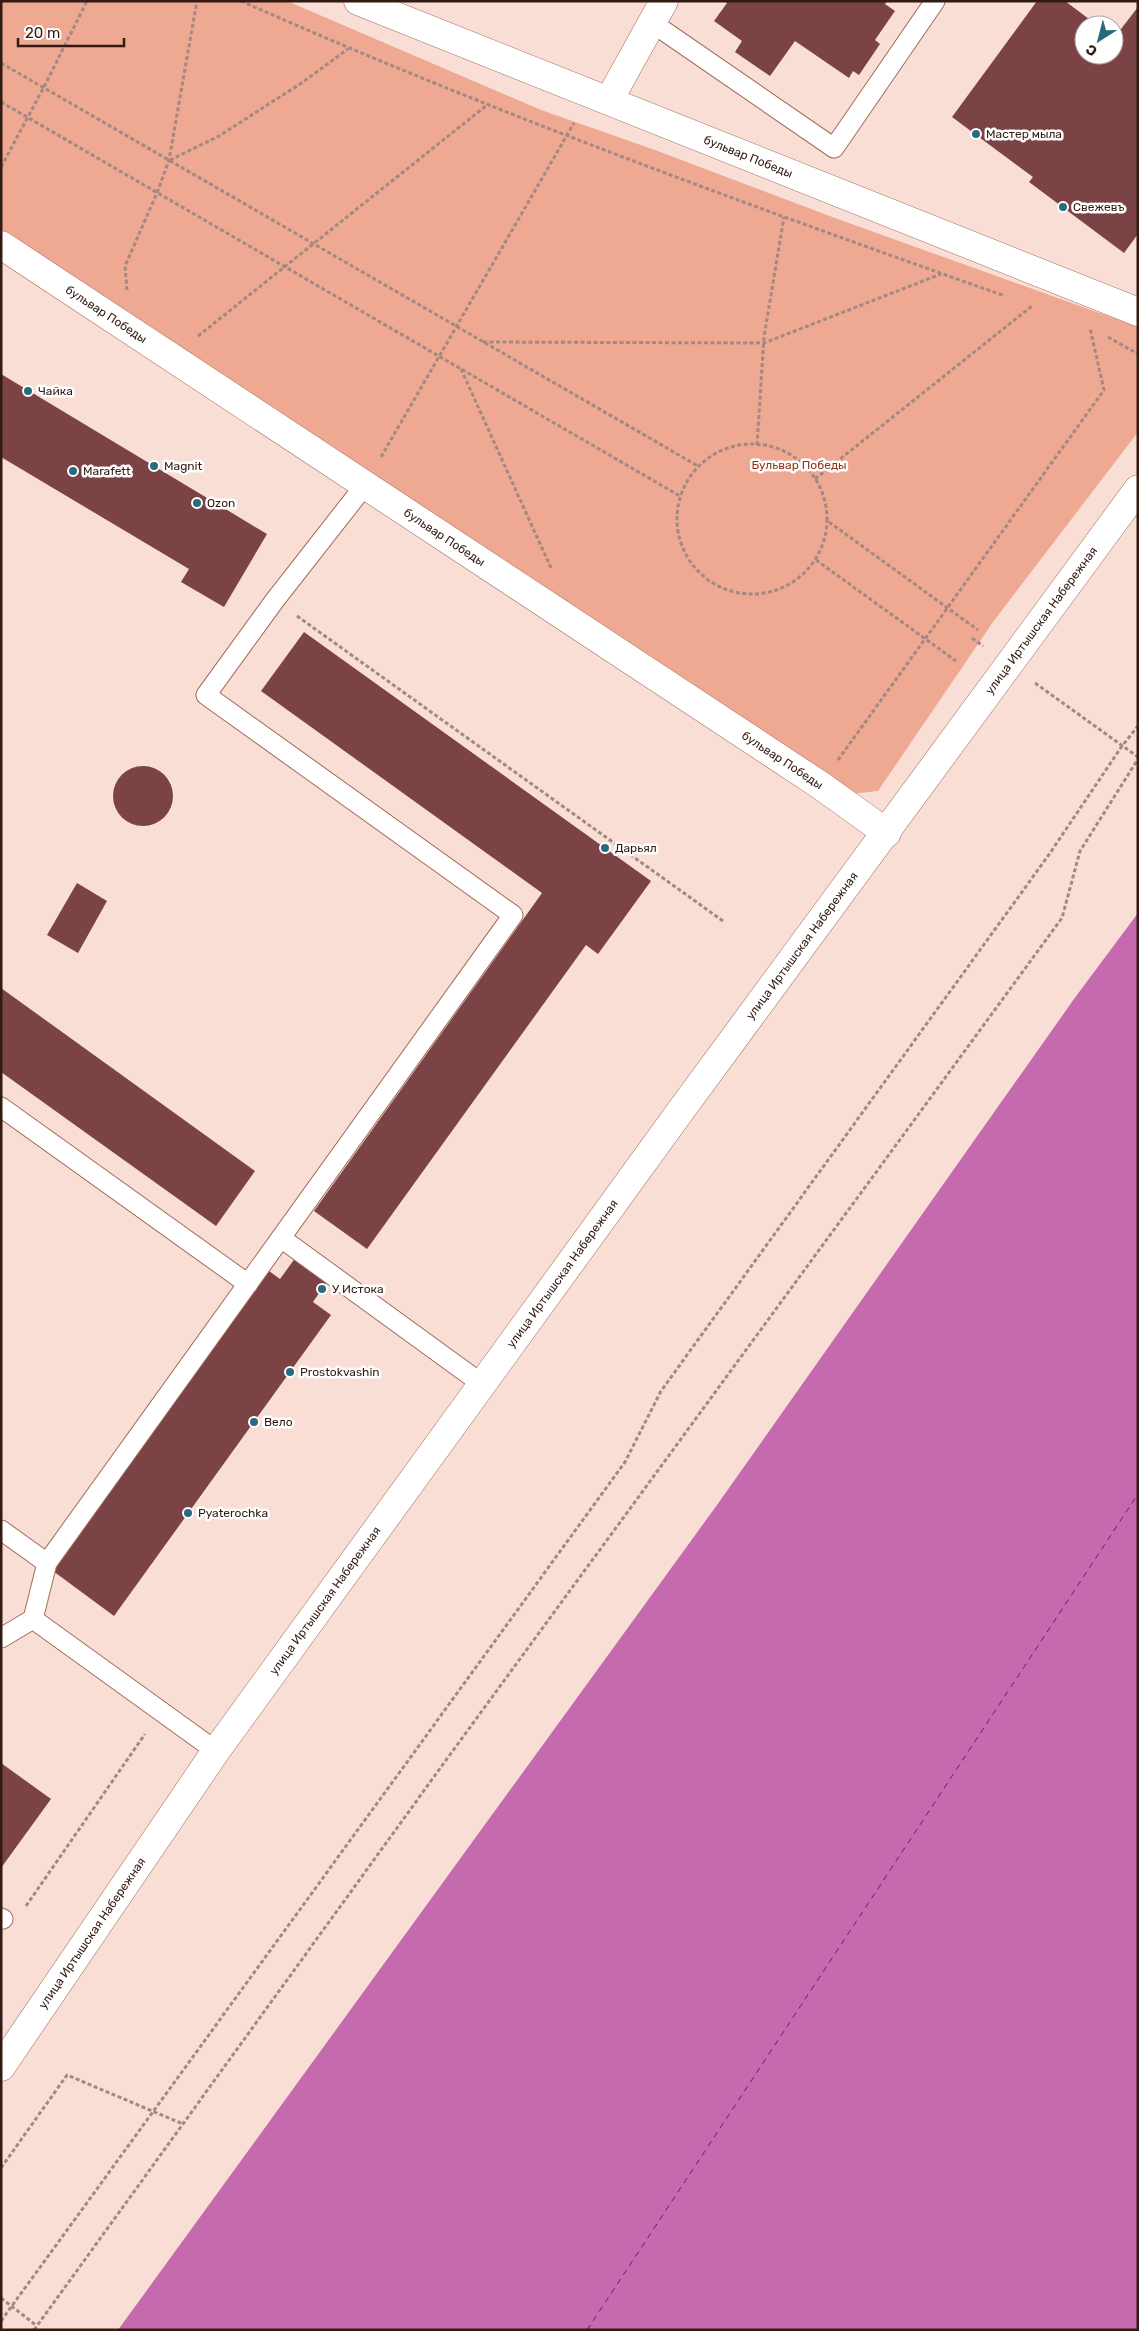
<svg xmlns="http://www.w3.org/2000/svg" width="1139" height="2331" font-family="Rubik,sans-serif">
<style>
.green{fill:#efa892}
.water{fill:#c56aae}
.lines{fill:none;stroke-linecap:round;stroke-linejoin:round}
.ferry{stroke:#820f6d;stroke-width:1;stroke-dasharray:6 5;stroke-linecap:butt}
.building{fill:#7c4346}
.service-casing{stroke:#a46b59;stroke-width:21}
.minor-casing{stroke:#a46b59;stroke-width:29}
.secondary-casing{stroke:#a46b59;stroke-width:29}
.path{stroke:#a38981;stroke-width:3;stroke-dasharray:4 2.5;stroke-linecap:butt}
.service{stroke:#fff;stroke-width:19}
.minor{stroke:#fff;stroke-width:28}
.secondary{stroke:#fff;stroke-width:28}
.poi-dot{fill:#286b7c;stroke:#fff;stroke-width:2}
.labels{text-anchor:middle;stroke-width:5;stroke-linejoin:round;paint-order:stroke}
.poi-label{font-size:12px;fill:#331b14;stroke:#fff;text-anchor:start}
.street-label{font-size:12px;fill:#331b14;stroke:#fff}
.park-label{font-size:12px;fill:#953312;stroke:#fff}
</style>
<rect width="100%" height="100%" fill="#f9ded6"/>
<path class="green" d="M1 1H287L541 110 655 150 835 218 1138 327V432L993 622 878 791 850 794 1 231Z"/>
<path class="water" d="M1138 913V2330H118L717 1505 1074 999Z"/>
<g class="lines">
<path class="ferry" d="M587 2330 1138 1494"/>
</g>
<g class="building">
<path d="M725 1H887L885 4 895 11 875 40 880 44 859 75 853 71 849 78 795 41 770 76 735 52 742 41 714 21 727 3Z"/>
<path d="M1037 1H1065L1097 25H1084V55H1114V38L1138 7V234L1124 253 1029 182 1033 177 952 117Z"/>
<path d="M1 374 267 534 224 607 181 582 189 569 1 457Z"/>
<path d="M304 632 651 881 598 954 586 945 367 1249 314 1211 542 893 261 691Z"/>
<circle cx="143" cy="796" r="30"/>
<path d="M77 883 107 901 78 953 47 935Z"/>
<path d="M1 988 255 1171 216 1226 1 1072Z"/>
<path d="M296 1257 328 1280 313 1302 331 1315 114 1616 53 1571 269 1271 280 1279Z"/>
<path d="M1 1763 51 1799 1 1868Z"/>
</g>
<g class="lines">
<defs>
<g id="service">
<path d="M651 22 834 148 935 1"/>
<path d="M1 1107 248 1284"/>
<path d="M281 1238 482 1384"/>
<path d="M1 1530 47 1563"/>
<path d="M33 1619 216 1751"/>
<path d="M1 1638 33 1619 47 1563 513 915 206 695 275 600 365 485"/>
<path d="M1 1918 3 1919"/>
</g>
<g id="minor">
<path id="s1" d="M358 1 1138 312"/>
<path d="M609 100 664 1"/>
<path id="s2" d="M1 245 820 785 887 833"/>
</g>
<g id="secondary">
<path id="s3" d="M1 2067 216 1751 679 1113 1138 489"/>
</g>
</defs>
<use href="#service" class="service-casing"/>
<use href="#minor" class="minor-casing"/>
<use href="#secondary" class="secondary-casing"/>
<g class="path">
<path d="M241 1C491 112 748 205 1005 296"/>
<path d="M1 63 698 466"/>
<path d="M1 102 680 496"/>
<path d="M170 160 219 136 303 82 348 49"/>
<path d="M1 167 44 87 87 1"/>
<path d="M127 290 125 266 157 193 169 160 197 1"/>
<path d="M198 336 487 105"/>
<path d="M1108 337 1138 354"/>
<path d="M483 342 764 343 941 274"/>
<path d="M461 369 551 568"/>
<circle cx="752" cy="519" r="75"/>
<path d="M757 445 764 337 784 217"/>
<path d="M381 457 574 123"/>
<path d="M815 479 1032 306"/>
<path d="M829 522 978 630"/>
<path d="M816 560 956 661"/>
<path d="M297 616 723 921"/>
<path d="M972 638 983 646"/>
<path d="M1035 683 1138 757"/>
<path d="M838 760 1104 390 1090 328"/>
<path d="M26 1906 145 1734"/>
<path d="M1 2168 67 2075 183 2124"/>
<path d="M1 2298 37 2326"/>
<path d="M1 2321 625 1462 661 1391 1048 856 1122 746 1138 726"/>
<path d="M34 2330 449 1756 1062 918 1080 851 1138 759"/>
</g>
<use href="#service" class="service"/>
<use href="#minor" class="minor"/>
<use href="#secondary" class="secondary"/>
</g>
<g class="poi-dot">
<circle cx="976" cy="134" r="5"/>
<circle cx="1063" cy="207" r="5"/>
<circle cx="28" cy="391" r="5"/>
<circle cx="154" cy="466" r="5"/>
<circle cx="73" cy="471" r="5"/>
<circle cx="197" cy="503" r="5"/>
<circle cx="605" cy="848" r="5"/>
<circle cx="322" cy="1289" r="5"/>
<circle cx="290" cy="1372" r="5"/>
<circle cx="254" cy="1422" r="5"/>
<circle cx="188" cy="1513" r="5"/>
</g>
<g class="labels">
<g class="poi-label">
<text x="986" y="138">Мастер мыла</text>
<text x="1073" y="211">Свежевъ</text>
<text x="38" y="395">Чайка</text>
<text x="164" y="470">Magnit</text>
<text x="83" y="475">Marafett</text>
<text x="207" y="507">Ozon</text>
<text x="615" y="852">Дарьял</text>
<text x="332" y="1293">У Истока</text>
<text x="300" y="1376">Prostokvashin</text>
<text x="264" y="1426">Вело</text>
<text x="198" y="1517">Pyaterochka</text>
</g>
<g class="street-label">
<text dy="4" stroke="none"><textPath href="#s1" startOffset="420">бульвар Победы</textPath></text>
<text dy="4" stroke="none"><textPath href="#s2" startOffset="126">бульвар Победы</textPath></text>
<text dy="4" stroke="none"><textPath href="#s2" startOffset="531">бульвар Победы</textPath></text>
<text dy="4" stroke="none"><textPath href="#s3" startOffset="1782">улица Иртышская Набережная</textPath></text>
<text dy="4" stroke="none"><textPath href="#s2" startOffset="936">бульвар Победы</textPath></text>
<text dy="4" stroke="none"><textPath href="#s3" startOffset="1378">улица Иртышская Набережная</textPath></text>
<text dy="4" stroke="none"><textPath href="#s3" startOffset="972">улица Иртышская Набережная</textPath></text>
<text dy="4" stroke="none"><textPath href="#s3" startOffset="568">улица Иртышская Набережная</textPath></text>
<text dy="4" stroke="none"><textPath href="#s3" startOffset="162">улица Иртышская Набережная</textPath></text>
</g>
<g class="park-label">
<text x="799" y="469">Бульвар Победы</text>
</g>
</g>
<rect width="1139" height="2331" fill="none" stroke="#331b14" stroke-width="5"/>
<g transform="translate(1099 40) rotate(216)"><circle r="24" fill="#ffffff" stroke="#ada4a1"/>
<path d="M0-4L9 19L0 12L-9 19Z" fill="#286b7c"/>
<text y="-8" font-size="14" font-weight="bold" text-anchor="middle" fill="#331b14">С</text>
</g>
<path d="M18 38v8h106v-8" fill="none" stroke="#331b14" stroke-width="2.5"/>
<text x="25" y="38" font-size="15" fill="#331b14" stroke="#ffffff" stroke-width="4" paint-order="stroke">20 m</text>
</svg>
